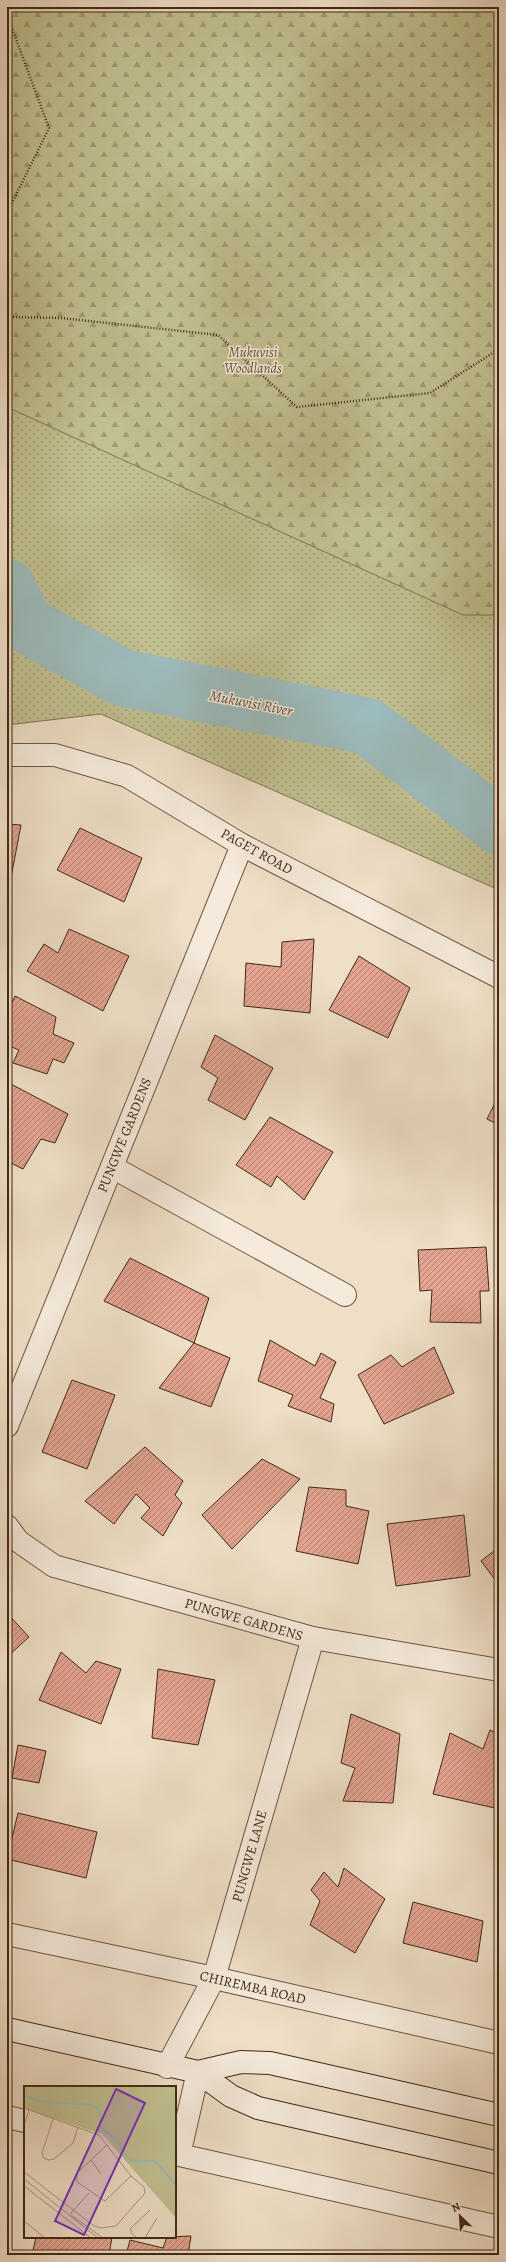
<svg xmlns="http://www.w3.org/2000/svg" width="506" height="2262" font-family="Alegreya,serif">
<style>
.grass{fill:url(#grass-dots);stroke:#827453}
.forest{fill:url(#forest-firs);stroke:#827453}
.lines{fill:none;stroke-linecap:round;stroke-linejoin:round}
.river{stroke:#9cbbbc;stroke-width:57}
.building{fill:url(#building-hatch);stroke:#422915}
.minor-casing{stroke:#6d5642;stroke-width:24}
.secondary-casing{stroke:#422915;stroke-width:24}
.path{stroke:#422915;stroke-width:2.5;stroke-dasharray:1 2;stroke-linecap:butt}
.minor{stroke:#f5eadb;stroke-width:22}
.secondary{stroke:#f5eadb;stroke-width:22}
.labels{text-anchor:middle;stroke-width:3;stroke-linejoin:round;paint-order:stroke}
.park-label{font-size:14px;font-style:italic;fill:#624f34;stroke:#f5eadb}
.street-label{font-size:14px;fill:#422915;stroke:#f5eadb}
.water-label{font-size:15px;font-style:italic;fill:#584e3f;stroke:#f5eadb}
.inset-river{fill:none;stroke:#9cbbbc;stroke-width:2}
.inset-road{fill:none;stroke:#aa9680;stroke-width:1}
.view{fill:#7b2cbf;fill-opacity:0.15;stroke:#7b2cbf;stroke-width:2}
.inset-edge{fill:none;stroke:#422915;stroke-width:2}
</style>
<defs>
<pattern id="grass-dots" width="8" height="8" patternUnits="userSpaceOnUse"><rect width="8" height="8" fill="#c1c091"/><path d="M2 2h.1M6 6h.1" fill="none" stroke="#9e9c75" stroke-width="1.8" stroke-linecap="round"/></pattern>
<pattern id="forest-firs" width="22" height="20" patternUnits="userSpaceOnUse"><rect width="22" height="20" fill="#c1c091"/><path d="M5 1l3.5 6h-7zM16 11l3.5 6h-7z" fill="#9e9c75"/></pattern>
<pattern id="building-hatch" width="6" height="6" patternUnits="userSpaceOnUse"><rect width="6" height="6" fill="#e2a390"/><path d="M-1 1l2-2M0 6l6-6M5 7l2-2" fill="none" stroke="#b98574"/></pattern>
</defs>
<rect width="100%" height="100%" fill="#efdfc7"/>
<filter id="stains"><feTurbulence type="fractalNoise" baseFrequency=".005" numOctaves="4"/><feColorMatrix values="0 0 0 0 .2 0 0 0 0 .09 0 0 0 0 .02 0 0 0 .5 -.17"/></filter>
<radialGradient id="worn" r=".72"><stop offset=".6" stop-color="#630" stop-opacity="0"/><stop offset="1" stop-color="#630" stop-opacity=".3"/></radialGradient>
<path class="grass" d="M7 7H499V890L101 714 7 725Z"/>
<path class="forest" d="M7 7H499V615H463L7 407Z"/>
<g class="lines">
<path class="river" d="M7 587 25 624 123 678 367 726 499 826"/>
</g>
<g class="building">
<path d="M7 824 21 825 9 888H7Z"/>
<path d="M80 828 142 858 124 902 57 870Z"/>
<path d="M69 929 129 956 103 1011 27 971 44 944 58 953Z"/>
<path d="M314 939 310 1013 244 1006 246 963 281 967 282 942Z"/>
<path d="M359 956 410 988 388 1038 329 1010Z"/>
<path d="M15 996 56 1017 53 1034 74 1043 64 1063 53 1059 47 1074 13 1063 19 1050 7 1045V1014Z"/>
<path d="M215 1035 273 1068 245 1120 208 1100 218 1078 201 1067Z"/>
<path d="M7 1082 68 1114 55 1143 41 1139 23 1169 7 1161Z"/>
<path d="M499 1095V1125L487 1119Z"/>
<path d="M270 1117 333 1152 304 1200 277 1176 271 1187 236 1165Z"/>
<path d="M486 1247 489 1291H480L481 1323 430 1322 432 1290 420 1291 418 1250Z"/>
<path d="M130 1258 209 1298 194 1343 104 1301Z"/>
<path d="M270 1340 315 1366 321 1353 336 1362 320 1398 334 1404 331 1422 288 1406 293 1395 258 1381Z"/>
<path d="M194 1343 230 1358 211 1407 159 1388Z"/>
<path d="M434 1347 454 1393 384 1424 358 1375 391 1355 402 1367Z"/>
<path d="M72 1380 115 1395 87 1469 42 1452Z"/>
<path d="M145 1447 183 1481 175 1495 182 1503 163 1536 141 1518 150 1508 136 1494 114 1524 85 1501Z"/>
<path d="M262 1459 300 1479 232 1549 202 1515Z"/>
<path d="M309 1487 346 1490V1506L369 1511 358 1564 296 1551Z"/>
<path d="M464 1515 470 1576 396 1586 387 1524Z"/>
<path d="M499 1547V1585L481 1561Z"/>
<path d="M7 1613 29 1637 7 1657Z"/>
<path d="M61 1652 86 1673 96 1661 121 1669 101 1724 39 1700Z"/>
<path d="M158 1669 215 1680 198 1745 152 1738Z"/>
<path d="M351 1714 400 1734 393 1803 343 1801 355 1768 341 1763Z"/>
<path d="M490 1730 499 1734V1809L433 1794 450 1733 483 1749Z"/>
<path d="M18 1745 46 1751 39 1783 12 1778Z"/>
<path d="M18 1813 97 1832 86 1878 7 1859Z"/>
<path d="M344 1868 385 1899 355 1953 310 1925 320 1901 311 1890 324 1872 338 1887Z"/>
<path d="M413 1902 483 1921 477 1962 403 1943Z"/>
<path d="M191 2236 188 2255H126L130 2240 163 2248 167 2237Z"/>
<path d="M36 2237H112L109 2255H32Z"/>
</g>
<g class="lines">
<defs>
<g id="minor">
<path d="M7 755H55L127 776 242 845 499 977"/>
<path d="M112 1167 345 1295"/>
<path d="M7 1426 242 845"/>
<path d="M7 1526 18 1541 54 1566 313 1638 499 1670"/>
<path d="M7 1934 214 1978 499 2043"/>
<path d="M167 2067 214 1978 313 1638"/>
<path d="M7 2117 25 2121"/>
<path d="M175 2154 499 2227"/>
<path d="M179 2155 198 2072"/>
</g>
<g id="secondary">
<path d="M7 2029 198 2072 241 2062 270 2063 499 2115"/>
<path d="M198 2072 231 2096 258 2108 499 2163"/>
</g>
</defs>
<use href="#minor" class="minor-casing"/>
<use href="#secondary" class="secondary-casing"/>
<g class="path">
<path d="M7 15 49 128 7 213"/>
<path d="M7 317 61 318 218 335 297 407 430 393 499 349"/>
</g>
<use href="#minor" class="minor"/>
<use href="#secondary" class="secondary"/>
</g>
<g class="labels">
<g class="park-label">
<text x="253" y="357">Mukuvisi<tspan x="253" dy="16">Woodlands</tspan></text>
</g>
<g class="street-label">
<text transform="translate(257 851) rotate(29)" y="5">PAGET ROAD</text>
<text transform="translate(124 1135) rotate(-68)" y="5">PUNGWE GARDENS</text>
<text transform="translate(244 1619) rotate(16)" y="5">PUNGWE GARDENS</text>
<text transform="translate(249 1856) rotate(-74)" y="5">PUNGWE LANE</text>
<text transform="translate(253 1987) rotate(13)" y="5">CHIREMBA ROAD</text>
</g>
<g class="water-label">
<text transform="translate(251 703) rotate(11)" y="5">Mukuvisi River</text>
</g>
</g>
<g transform="translate(24 2086)">
<rect width="152" height="152" fill="#efdfc7"/>
<path d="M0 0H152V132L78 48 0 22Z" fill="#c1c091"/>
<path d="M0 0H152V80L144 70 102 52 69 9 38 14 64 26V43L0 22Z" fill="#c1c091"/>
<path class="inset-river" d="M0 9 14 15 66 19 73 22 76 25V40L94 56 104 72 108 75H131L152 99"/>
<path class="inset-road" d="M0 22 75 49 107 90 120 101 121 107 92 140 77 142 70 140 0 86M29 33 18 67 20 72 25 74 30 73 49 57 54 41M0 40 5 24M83 59 53 87V96L81 115 107 90M67 74 77 88M0 93 74 152M0 100 67 152M46 128 65 107M47 129 79 152M0 135 21 152M113 152 107 147V142L126 124M121 152 133 132"/>
<path class="view" d="M92 3 121 17 60 149 31 135Z"/>
<rect width="152" height="152" class="inset-edge"/>
</g>
<rect width="506" height="2262" fill="none" stroke="#efdfc7" stroke-width="24"/>
<rect x="8" y="8" width="490" height="2246" fill="none" stroke="#422915" stroke-width="2"/>
<rect x="12" y="12" width="482" height="2238" fill="none" stroke="#422915"/>
<g transform="translate(460 2216) rotate(335)" stroke="#f5eadb" stroke-width="3" paint-order="stroke">
<path d="M0-3L7 15L0 10L-7 15Z" fill="#422915"/>
<text y="-6" font-size="11" font-weight="bold" text-anchor="middle" fill="#422915">N</text>
</g>
<rect width="100%" height="100%" filter="url(#stains)"/>
<rect width="100%" height="100%" fill="url(#worn)"/>
</svg>
